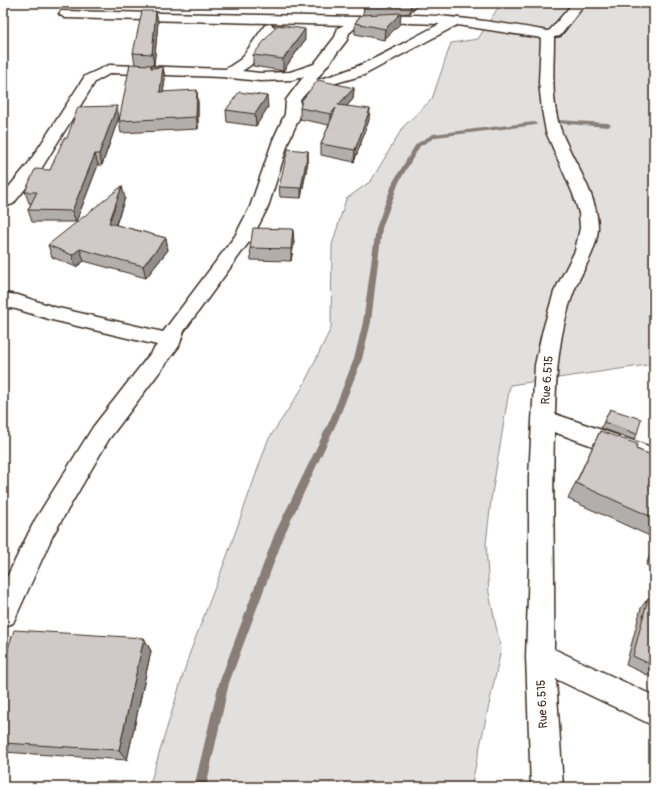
<svg xmlns="http://www.w3.org/2000/svg" width="657" height="790" font-family="Pangolin,sans-serif">
<style>
.green{fill:#e2e0de;stroke:#8e857e}
.lines{fill:none;stroke-linecap:round;stroke-linejoin:round}
.stream{fill:#887e77;fill-rule:evenodd}
.street-casing{stroke:#3b2a1e;stroke-width:3}
.street{fill:#fff;fill-rule:evenodd}
.wall{fill:#b2aeab;stroke:#3b2a1e}
.shaded-wall{fill:#918d8b;stroke:#3b2a1e}
.building{fill:#cfcac7;stroke:#3b2a1e}
.labels{text-anchor:middle;stroke-width:4;stroke-linejoin:round;paint-order:stroke}
.street-label{font-size:12px;fill:#3b2a1e;stroke:#fff}
</style>
<rect width="100%" height="100%" fill="#fff"/>
<filter id="ink" filterUnits="userSpaceOnUse"><feTurbulence type="fractalNoise" baseFrequency=".025" numOctaves="2"/><feDisplacementMap in="SourceGraphic" scale="8" xChannelSelector="R" yChannelSelector="G"/><feConvolveMatrix kernelMatrix="1 2 1 2 8 2 1 2 1" color-interpolation-filters="sRGB"/></filter>
<g filter="url(#ink)">
<path class="green" d="M501 3H654V364L510 385 491 500 486 544 489 593 501 650 471 787H149L189 655 227 556 268 440 301 390 331 328 332 245 346 199 371 181 403 127 432 99 451 43 478 39Z"/>
<g class="lines">
<g class="stream">
<path d="M557 120 608 123 611 125 608 127 555 123V121Z"/>
<path d="M534 122 537 124 536 125 436 137 420 146 399 182 382 228 371 322 362 359 338 420 285 533 229 683 206 787H194L219 683 275 533 330 420 354 359 363 322 376 228 393 182 416 144 433 134Z"/>
</g>
<defs>
<path id="street" d="M573 3H586L560 36 554 37C554 69 550 104 562 133 574 163 597 194 598 226 598 250 582 270 574 291 559 331 556 372 555 414L654 448V468L554 432C552 504 555 577 554 649L654 696V726L556 679 563 787H531L526 657 529 564V477L535 365 542 333 554 292 575 251 580 228 579 213 573 194 546 132 542 110 539 82 541 38 457 25 364 75 308 91 300 100 301 114 289 140 268 207 252 238 184 331 179 346 109 439 53 535 13 623 3 627V585L35 520 93 427 157 345 52 320 16 309 3 307V293L18 295 54 307 163 332 235 236 250 207 273 140 285 114 286 100 304 76 292 80 260 81 221 77 111 73 95 82 41 169 13 204 3 207V194L28 164 85 76 109 65 226 69 241 59 265 25 270 24 276 28 251 65 242 71 260 73 290 72 314 64 335 37 338 28 344 25 65 18 59 14 61 11 357 17C421 10 484 20 548 31L550 30ZM379 22 440 24C396 46 365 68 316 80L347 40 349 33 360 24Z"/>
</defs>
<use href="#street" class="street-casing"/>
<use href="#street" class="street"/>
</g>
<g class="wall">
<path d="M365 3H420L410 13 400 14V24L384 40 355 34V23L363 14 364 5Z"/>
<path d="M156 11 158 22 154 65H151L152 68 163 67 165 79 163 92 198 102V129L121 133 119 121 135 64 133 53Z"/>
<path d="M305 40 283 71 253 66V55Z"/>
<path d="M354 88 353 99 347 106 369 120 354 162 321 155V144L329 125 300 119V108Z"/>
<path d="M268 107 256 126 227 122 226 110Z"/>
<path d="M119 117 102 165H98L76 222H32L28 210 31 203H29L25 192 50 170 67 138Z"/>
<path d="M308 151V161L301 198 280 197 279 187Z"/>
<path d="M125 198 116 225 166 238 168 250 146 278 84 261 76 267 52 257 48 245Z"/>
<path d="M294 242 291 261 251 260 250 248Z"/>
<path d="M610 409 637 434 634 440 601 428Z"/>
<path d="M600 431 636 449 654 456V538L568 499Z"/>
<path d="M654 545V569L646 565Z"/>
<path d="M648 598 654 601V678L626 665 641 608Z"/>
<path d="M144 638 151 651 127 760 3 752V664Z"/>
</g>
<g class="shaded-wall">
<path d="M412 3H420L410 13 411 4Z"/>
<path d="M156 11 158 22 154 65 152 54Z"/>
<path d="M401 13 400 24 384 40 385 29Z"/>
<path d="M305 29V40L283 71V59Z"/>
<path d="M163 67 165 79 162 103 160 92Z"/>
<path d="M354 88 353 99 338 116V105Z"/>
<path d="M197 90 198 102V129L196 117Z"/>
<path d="M267 96 268 107 256 126 255 114Z"/>
<path d="M117 106 119 117 102 165 99 154Z"/>
<path d="M336 108 331 125V114Z"/>
<path d="M370 109 369 120 354 162 355 150Z"/>
<path d="M308 151V161L301 198V188Z"/>
<path d="M95 154 98 165 76 222 72 211Z"/>
<path d="M122 186 125 198 112 235 109 223Z"/>
<path d="M293 229 294 242 291 261V249Z"/>
<path d="M166 238 168 250 146 278 143 266Z"/>
<path d="M80 249 84 261 76 267 72 255Z"/>
<path d="M144 638 151 651 127 760 119 750Z"/>
</g>
<g class="building">
<path d="M365 3H412L364 5Z"/>
<path d="M142 11H156L152 54 133 53Z"/>
<path d="M401 13 385 29 355 23 361 15Z"/>
<path d="M277 25 305 29 283 59 253 55Z"/>
<path d="M130 64 151 65V68L163 67 160 92 197 90 196 117 119 121Z"/>
<path d="M318 80 354 88 338 105 370 109 355 150 321 144 336 108 331 114 300 108 302 100Z"/>
<path d="M239 92 267 96 255 114 226 110Z"/>
<path d="M117 106 99 154H95L72 211 28 210 37 192H25L35 169 50 170 64 138H67L78 107Z"/>
<path d="M288 149 308 151 301 188 279 187Z"/>
<path d="M122 186 109 223 166 238 143 266 80 249 72 255 48 245Z"/>
<path d="M253 228 293 229 291 249 250 248Z"/>
<path d="M610 409 641 419 637 434 604 422Z"/>
<path d="M600 431 637 444 636 449 654 456V518L576 483Z"/>
<path d="M648 598 654 601V666L633 656Z"/>
<path d="M14 630 144 638 119 750 3 743V664Z"/>
</g>
</g>
<g class="labels">
<g class="street-label">
<text transform="translate(547 380) rotate(-86)" y="4">Rue 6.515</text>
<text transform="translate(542 704) rotate(-93)" y="4">Rue 6.515</text>
</g>
</g>
<rect width="657" height="790" fill="none" stroke="#fff" stroke-width="16"/>
<rect x="8" y="8" width="641" height="774" fill="none" stroke="#3b2a1e" stroke-width="1.5" filter="url(#ink)"/>
</svg>
